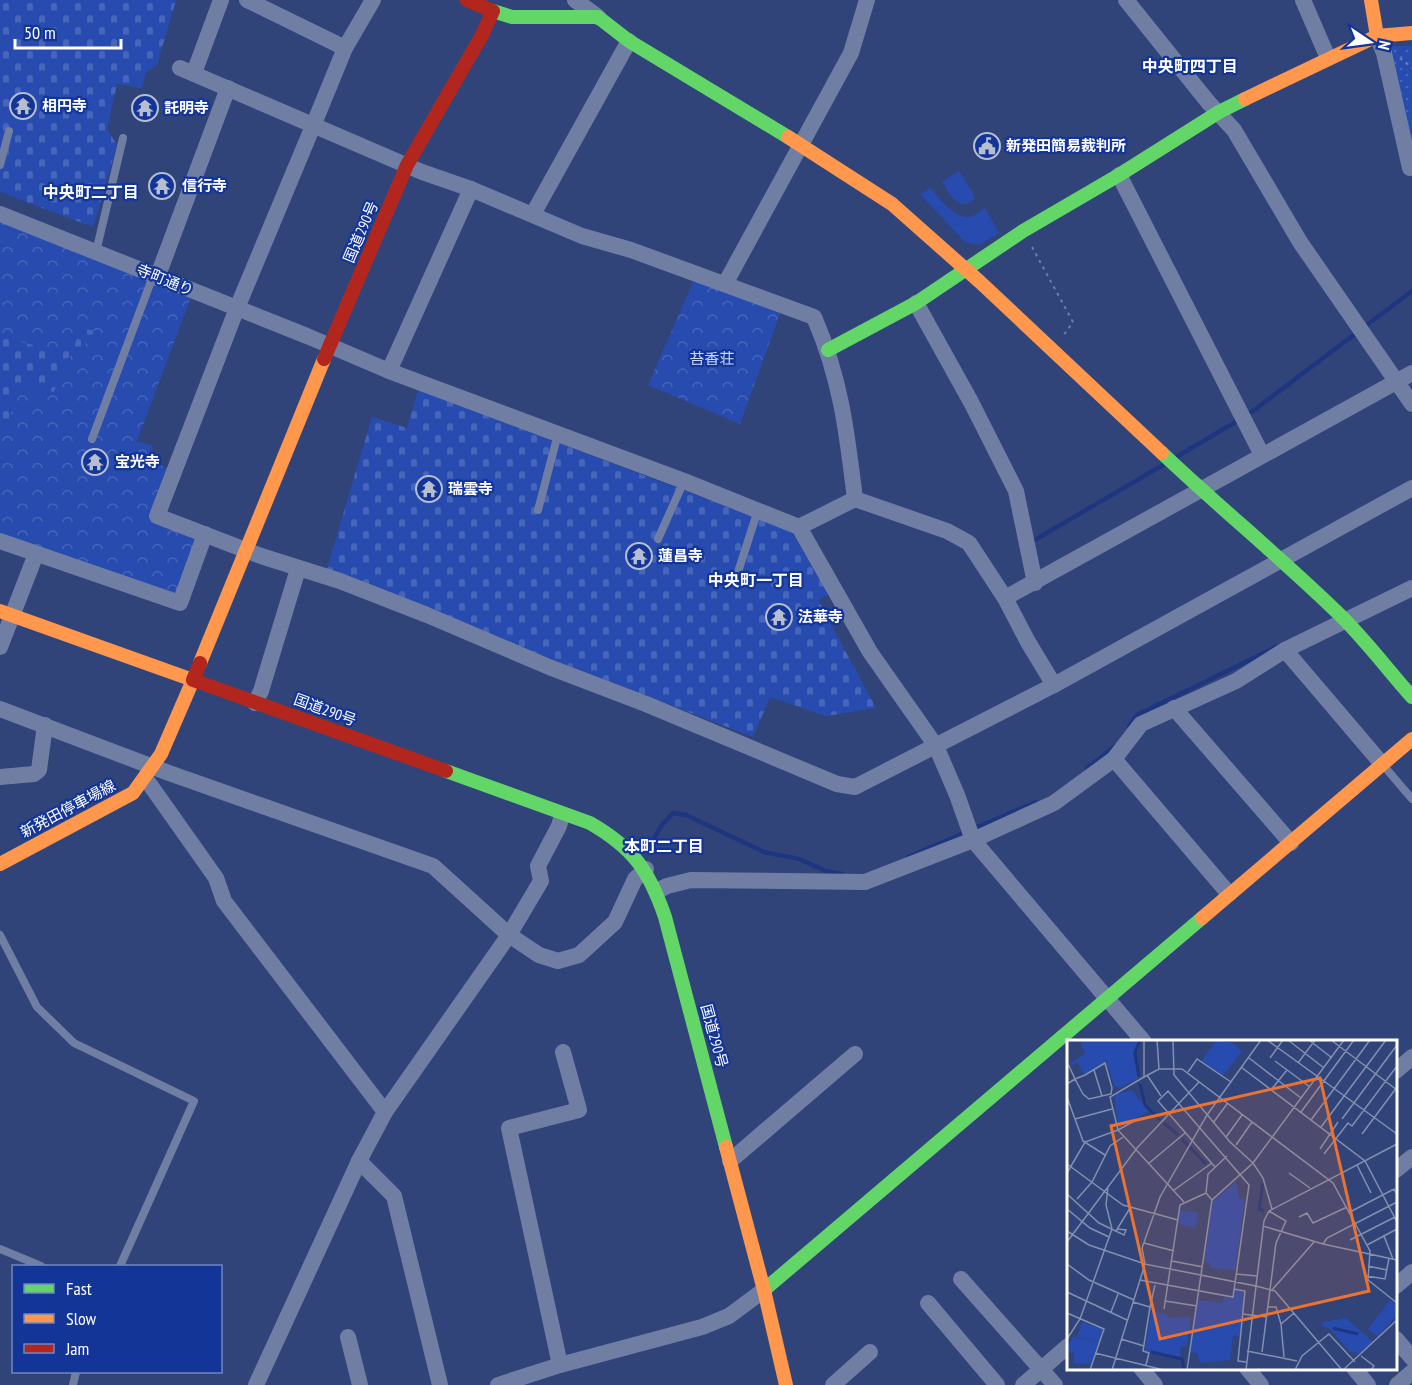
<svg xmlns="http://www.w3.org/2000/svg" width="1412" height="1385" font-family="'PT Sans Narrow','Noto Sans JP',sans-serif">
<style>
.green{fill:#274bae}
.forest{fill:url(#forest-crowns)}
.cemetery{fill:url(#cemetery-stones)}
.park{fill:url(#park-dots)}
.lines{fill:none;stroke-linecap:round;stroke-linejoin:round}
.stream{stroke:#1e367f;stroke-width:4.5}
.path{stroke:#707ea4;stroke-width:2;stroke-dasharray:3 4.5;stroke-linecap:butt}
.lane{stroke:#707ea4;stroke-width:8}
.street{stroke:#707ea4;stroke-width:16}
.fast{stroke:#63d668;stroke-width:14}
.slow{stroke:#ff974d;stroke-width:14}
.jam{stroke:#b3261e;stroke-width:14}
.labels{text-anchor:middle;stroke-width:4.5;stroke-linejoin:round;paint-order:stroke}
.poi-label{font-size:15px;font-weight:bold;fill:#fff;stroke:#133597;text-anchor:start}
.street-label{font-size:15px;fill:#fff;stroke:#133597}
.park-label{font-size:15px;fill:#ccdafd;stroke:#133597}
.neighbourhood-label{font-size:16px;font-weight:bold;fill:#fff;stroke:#133597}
.inset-river{fill:none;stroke:#1e367f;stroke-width:3}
.inset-road{fill:none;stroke:#838faf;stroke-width:1.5}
.view{fill:#eb7230;fill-opacity:0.15;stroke:#eb7230;stroke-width:3}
.inset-edge{fill:none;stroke:#fff;stroke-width:3}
</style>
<defs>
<pattern id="forest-crowns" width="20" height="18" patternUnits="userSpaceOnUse" patternTransform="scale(1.5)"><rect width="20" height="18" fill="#274bae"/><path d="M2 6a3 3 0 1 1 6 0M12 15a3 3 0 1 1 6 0" fill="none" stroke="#4766ba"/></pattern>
<pattern id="cemetery-stones" width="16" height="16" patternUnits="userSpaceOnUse" patternTransform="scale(1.5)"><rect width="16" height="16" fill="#274bae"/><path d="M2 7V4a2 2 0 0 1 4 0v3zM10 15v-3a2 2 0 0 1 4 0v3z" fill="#4766ba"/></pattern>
<pattern id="park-dots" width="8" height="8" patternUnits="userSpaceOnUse" patternTransform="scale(1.5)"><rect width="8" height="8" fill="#274bae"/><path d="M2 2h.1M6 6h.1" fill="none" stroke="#4766ba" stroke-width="1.8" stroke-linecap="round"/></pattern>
</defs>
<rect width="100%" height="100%" fill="#314479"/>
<g class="green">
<path d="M959 171 974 195V200C958 213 949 193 942 181Z"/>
<path d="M930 188C940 198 955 222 973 216 977 214 981 210 985 208L999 233 979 245 965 242 920 194Z"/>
</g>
<g class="forest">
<path d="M0 214 193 292 137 441 153 446 148 460 174 471 157 516 205 534 180 603 0 541Z"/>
<path d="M694 280 781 311 740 424 648 385Z"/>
</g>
<g class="cemetery">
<path d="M0 0H176L157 65 146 72 142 88 117 84 107 129 117 145 93 227 0 192Z"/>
<path d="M81 328 95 331 89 341 64 361 54 392 21 384 0 446V337L46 348 54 355 63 352 66 344 74 346Z"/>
<path d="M418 390 791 531 830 594 818 600 876 708 826 716 770 697 753 737 326 572 372 417 407 428Z"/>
</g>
<path class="park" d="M1389 46H1412V153Z"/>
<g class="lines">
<g class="stream">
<path d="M1178 456 1249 414 1412 291"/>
<path d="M1033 541 1163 465"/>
<path d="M1129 726 1137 715 1276 647"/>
<path d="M1087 768 1114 747"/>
<path d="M651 843 662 825 673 813 686 815 764 852 799 859 826 871 842 874"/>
<path d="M908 857 1036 802"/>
</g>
<g class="path">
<path d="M1400 58 1412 68"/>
<path d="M1032 247 1073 322 1063 336"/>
</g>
<g class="lane">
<path d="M0 165 9 131"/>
<path d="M96 252 123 138"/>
<path d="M92 439 153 276"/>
<path d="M538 510 558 434"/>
<path d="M658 539 684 481"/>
<path d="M737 575 758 510"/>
<path d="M1383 765 1412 799"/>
<path d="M0 935 37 1007 74 1043 194 1101 120 1266"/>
<path d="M0 1249 41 1266"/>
<path d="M73 1385 76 1372"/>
</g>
<g class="street">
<path d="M247 0 345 48"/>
<path d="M373 0 345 48 313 126 237 308 157 516 261 556 340 581 427 615 549 667 646 704 837 784 855 787 1054 685 1412 488"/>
<path d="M575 0 598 17"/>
<path d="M1126 0 1208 102 1234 130 1300 242 1412 404"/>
<path d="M1303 0 1328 58"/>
<path d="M1377 36 1384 53 1410 168"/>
<path d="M180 68 422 172 471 189 582 236 631 250 814 317C841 379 847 433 855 499"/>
<path d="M194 73 221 0"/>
<path d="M1119 175 1262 455"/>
<path d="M0 214 307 336 389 371 684 481 799 527 870 652 936 746 957 795 973 840 1144 1042"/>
<path d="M533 214 629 41"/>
<path d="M157 278 228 88"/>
<path d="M725 284 851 53 867 0"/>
<path d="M916 303 971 402 1016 491 1035 583"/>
<path d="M389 371 471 189"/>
<path d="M799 527 855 499 947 531 969 543 1005 598 1028 642 1054 685"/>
<path d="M0 541 180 603 205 534"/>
<path d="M1005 598 1412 373"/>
<path d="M0 647 36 554"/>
<path d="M1285 650 1382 764"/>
<path d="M255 703 261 691 298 569"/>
<path d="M1174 708 1291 843"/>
<path d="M0 709 169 773 433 866 509 935 539 955 558 961 579 955 615 922 635 879 646 869"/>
<path d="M1114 759 1229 894"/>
<path d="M0 777 34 774 39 770 45 725"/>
<path d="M146 779 216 878 224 901 385 1112"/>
<path d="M657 891 667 886 691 880 865 882 973 840 1054 803 1114 759 1141 724 1236 681 1285 650 1412 588"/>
<path d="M1396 1071 1412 1057"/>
<path d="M359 1161 394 1196 440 1385"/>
<path d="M730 1161 855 1054"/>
<path d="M1396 1170 1412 1157"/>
<path d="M961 1279 1055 1385"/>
<path d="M1396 1286 1412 1272"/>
<path d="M928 1303 997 1385"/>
<path d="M348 1337 360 1385"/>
<path d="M1396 1339 1412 1358"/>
<path d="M560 1365 509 1128 579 1110 563 1052"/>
<path d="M1141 1368 1155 1385"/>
<path d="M1247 1368 1261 1385"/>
<path d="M1354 1368 1368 1385"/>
<path d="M256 1385 359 1161 385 1112 509 935 541 881 538 866 559 826 562 815"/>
<path d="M498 1385 560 1365 702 1327 729 1316 764 1290"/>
<path d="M833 1385 870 1352"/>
<path d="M1023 1385 1068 1346"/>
<path d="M1397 1385 1412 1372"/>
</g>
<g class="fast">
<path d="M493 11 512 17H598L629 41 788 137"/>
<path d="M828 350 916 303 1023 231 1119 175 1219 112 1245 99"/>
<path d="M1162 453C1221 509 1284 560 1342 617 1367 642 1389 671 1412 697"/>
<path d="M446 771 590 823C633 848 649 870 665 917L726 1147"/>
<path d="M764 1290 1202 918"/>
</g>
<g class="slow">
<path d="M1371 0 1377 36 1412 33"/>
<path d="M1245 99 1377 36"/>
<path d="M788 137 892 204 980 282 1162 453"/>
<path d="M0 611 193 680"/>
<path d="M200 663 324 359"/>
<path d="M0 864 133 793 161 754 193 680"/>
<path d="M1202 918 1412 739"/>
<path d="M726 1147 764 1290 786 1385"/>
</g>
<g class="jam">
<path d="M324 359 407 165 482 35 493 11 467 0"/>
<path d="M200 663 193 680 446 771"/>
</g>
</g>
<defs>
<symbol id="temple-ring" viewBox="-11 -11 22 22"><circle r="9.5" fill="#133597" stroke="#b7bed0" stroke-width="1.5"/><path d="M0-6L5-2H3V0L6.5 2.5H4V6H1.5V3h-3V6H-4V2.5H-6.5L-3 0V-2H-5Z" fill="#b7bed0"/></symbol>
<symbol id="civic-ring" viewBox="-11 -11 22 22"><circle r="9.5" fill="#133597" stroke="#b7bed0" stroke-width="1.5"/><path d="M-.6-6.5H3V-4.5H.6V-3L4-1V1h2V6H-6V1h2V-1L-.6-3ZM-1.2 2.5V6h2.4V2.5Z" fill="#b7bed0"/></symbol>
</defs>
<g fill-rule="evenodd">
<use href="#temple-ring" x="8" y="91" width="30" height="30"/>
<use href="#temple-ring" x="130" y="93" width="30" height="30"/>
<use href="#civic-ring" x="972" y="131" width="30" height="30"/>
<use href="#temple-ring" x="147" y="171" width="30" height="30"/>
<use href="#temple-ring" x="80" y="447" width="30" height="30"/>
<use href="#temple-ring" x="414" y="474" width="30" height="30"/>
<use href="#temple-ring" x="624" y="541" width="30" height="30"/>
<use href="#temple-ring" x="764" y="602" width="30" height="30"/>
</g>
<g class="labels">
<g class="poi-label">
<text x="42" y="111">相円寺</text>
<text x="164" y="113">託明寺</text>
<text x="1006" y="151">新発田簡易裁判所</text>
<text x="182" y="191">信行寺</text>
<text x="115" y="467">宝光寺</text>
<text x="448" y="494">瑞雲寺</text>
<text x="658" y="561">蓮昌寺</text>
<text x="798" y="622">法華寺</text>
</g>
<g class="street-label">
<text transform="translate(361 232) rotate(-67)" y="5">国道290号</text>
<text transform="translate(165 280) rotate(22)" y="5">寺町通り</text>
<text transform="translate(325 710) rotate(20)" y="5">国道290号</text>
<text transform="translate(68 809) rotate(-28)" y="5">新発田停車場線</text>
<text transform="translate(714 1036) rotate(75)" y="5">国道290号</text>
</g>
<g class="park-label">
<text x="712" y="364">苔香荘</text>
</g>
<g class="neighbourhood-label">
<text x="1190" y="72">中央町四丁目</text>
<text x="91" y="198">中央町二丁目</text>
<text x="756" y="586">中央町一丁目</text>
<text x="664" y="852">本町二丁目</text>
</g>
</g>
<g transform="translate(1067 1040)">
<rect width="330" height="330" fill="#314479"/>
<path d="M113 170 131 173 129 188 111 184ZM167 249 178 251 173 296H166L163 320 134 323 130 313 122 312 131 260 155 263 158 256 165 257ZM15 282 36 289 32 302 10 297Z" fill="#274bae"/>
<path d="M169 142 172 158 178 160 168 230 143 228V223L137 222 146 161ZM84 272 98 273 102 278 124 277 120 306H114L113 318 78 311ZM140 273 150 277 151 282 172 287V296L144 292 145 278ZM5 297 32 302 24 324 7 323V313L0 311Z" fill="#274bae"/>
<path d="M13 0H73L66 14 71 39 52 48 47 45 39 21 18 35 10 22 4 26 3 23 18 14ZM150 0 165 3 175 11 156 36 134 21ZM65 50 82 71 52 88 47 55ZM323 260 330 266V275L311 297 301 289ZM279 278 306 302 293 313 283 312 262 288 255 287 256 282Z" fill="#274bae"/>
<path class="inset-river" d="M72 36 68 13 73 0M73 44 78 65 93 80M97 83 111 95M115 99 139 124M196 143 192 169 197 171M266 288 291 294M84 312 115 319 117 330"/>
<path class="inset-road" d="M90 0 92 29M106 0 107 35 163 102 186 123 196 138 205 169M200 0 330 94M221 0 257 28M242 0 265 18M264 0 330 50M182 18 234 58M203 18 216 0M208 21 243 47M231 23 248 0M0 24 2 26 8 39 16 54 22 59 44 54 45 48 38 23 18 35 8 39 0 44M174 27 298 121 330 182M27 30 35 56M121 32 130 19 164 42M80 35 94 56M77 37 92 29H115L266 143 303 211 301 240 330 263M204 50 220 30M0 57 16 101 38 115M234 72 287 0M8 79 45 69M275 79 330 5M69 80 51 90 117 162M244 80 303 0M146 83 160 64M254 87 319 0M295 94 330 47M159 97 175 75M169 105 185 82M253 109 271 82M257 114 281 83 285 86 330 26M0 124 56 165 111 180M81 124 118 93M290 125 304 153M0 133 18 102 51 90 43 57 77 37V0M222 133 243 148M107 150 145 123M0 154 32 183 57 195 59 190 50 189M10 159 25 142 43 106 56 97M145 160 139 153 141 134 160 116M0 169 23 188 42 197M283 172 327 149 330 155M232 177 240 173 246 183 280 167M196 186 256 204 330 220M0 191 22 205 78 224M49 191 63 168M317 196 326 219M283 200 328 177M0 202 70 108 132 42M77 203 107 211M256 204 260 198 330 162M300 205 330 189M105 221 136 227M0 224 22 240 67 260M78 224 75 208 93 157 140 75 194 0M301 226 320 230M169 234 190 236M300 236 318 239 322 218M73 240 166 257 182 145 101 51 91 61 148 127M189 246 208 251 275 330M167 249 178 251 171 321 179 322M205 250 247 202M0 252 60 280M98 261 130 266M66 262 83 267 76 311 82 313 79 325M83 267 88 245M201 267H209L214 284M97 269 113 165 139 153M44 272 51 254M0 273 37 289 23 330M176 274 200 277M0 299 13 279 45 189 39 165 41 146M54 299 77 306M180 311 230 321M195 312 209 203 219 181 202 171M28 313 48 318M294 316 307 326 304 330M217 317 214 284 227 273M48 318 97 330M45 330 78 224 189 246 197 181 202 171 330 104M120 330 145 160 186 123 277 0M179 330 189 246M228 330 235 316 262 294 288 322M276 330 330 280"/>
<path class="view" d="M253 38 302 251 93 299 44 86Z"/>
<rect width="330" height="330" class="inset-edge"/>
</g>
<rect x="12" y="1265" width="210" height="108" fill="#133597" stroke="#7186c1" stroke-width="1.5"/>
<rect x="24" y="1284" width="30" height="9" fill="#63d668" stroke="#7186c1" stroke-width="1.5"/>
<text x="66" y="1295" font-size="18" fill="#ffffff">Fast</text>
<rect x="24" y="1314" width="30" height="9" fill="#ff974d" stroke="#7186c1" stroke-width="1.5"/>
<text x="66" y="1325" font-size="18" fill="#ffffff">Slow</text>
<rect x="24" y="1344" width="30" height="9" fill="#b3261e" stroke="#7186c1" stroke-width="1.5"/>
<text x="66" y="1355" font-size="18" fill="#ffffff">Jam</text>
<g transform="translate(1370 42) rotate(103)" stroke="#133597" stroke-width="4.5" paint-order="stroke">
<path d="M0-4.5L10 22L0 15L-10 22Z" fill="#ffffff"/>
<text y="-9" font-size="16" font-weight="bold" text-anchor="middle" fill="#ffffff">N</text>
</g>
<path d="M15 39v9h106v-9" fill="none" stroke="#ffffff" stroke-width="3"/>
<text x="24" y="39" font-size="18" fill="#ffffff" stroke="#133597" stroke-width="4.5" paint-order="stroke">50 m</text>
</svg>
